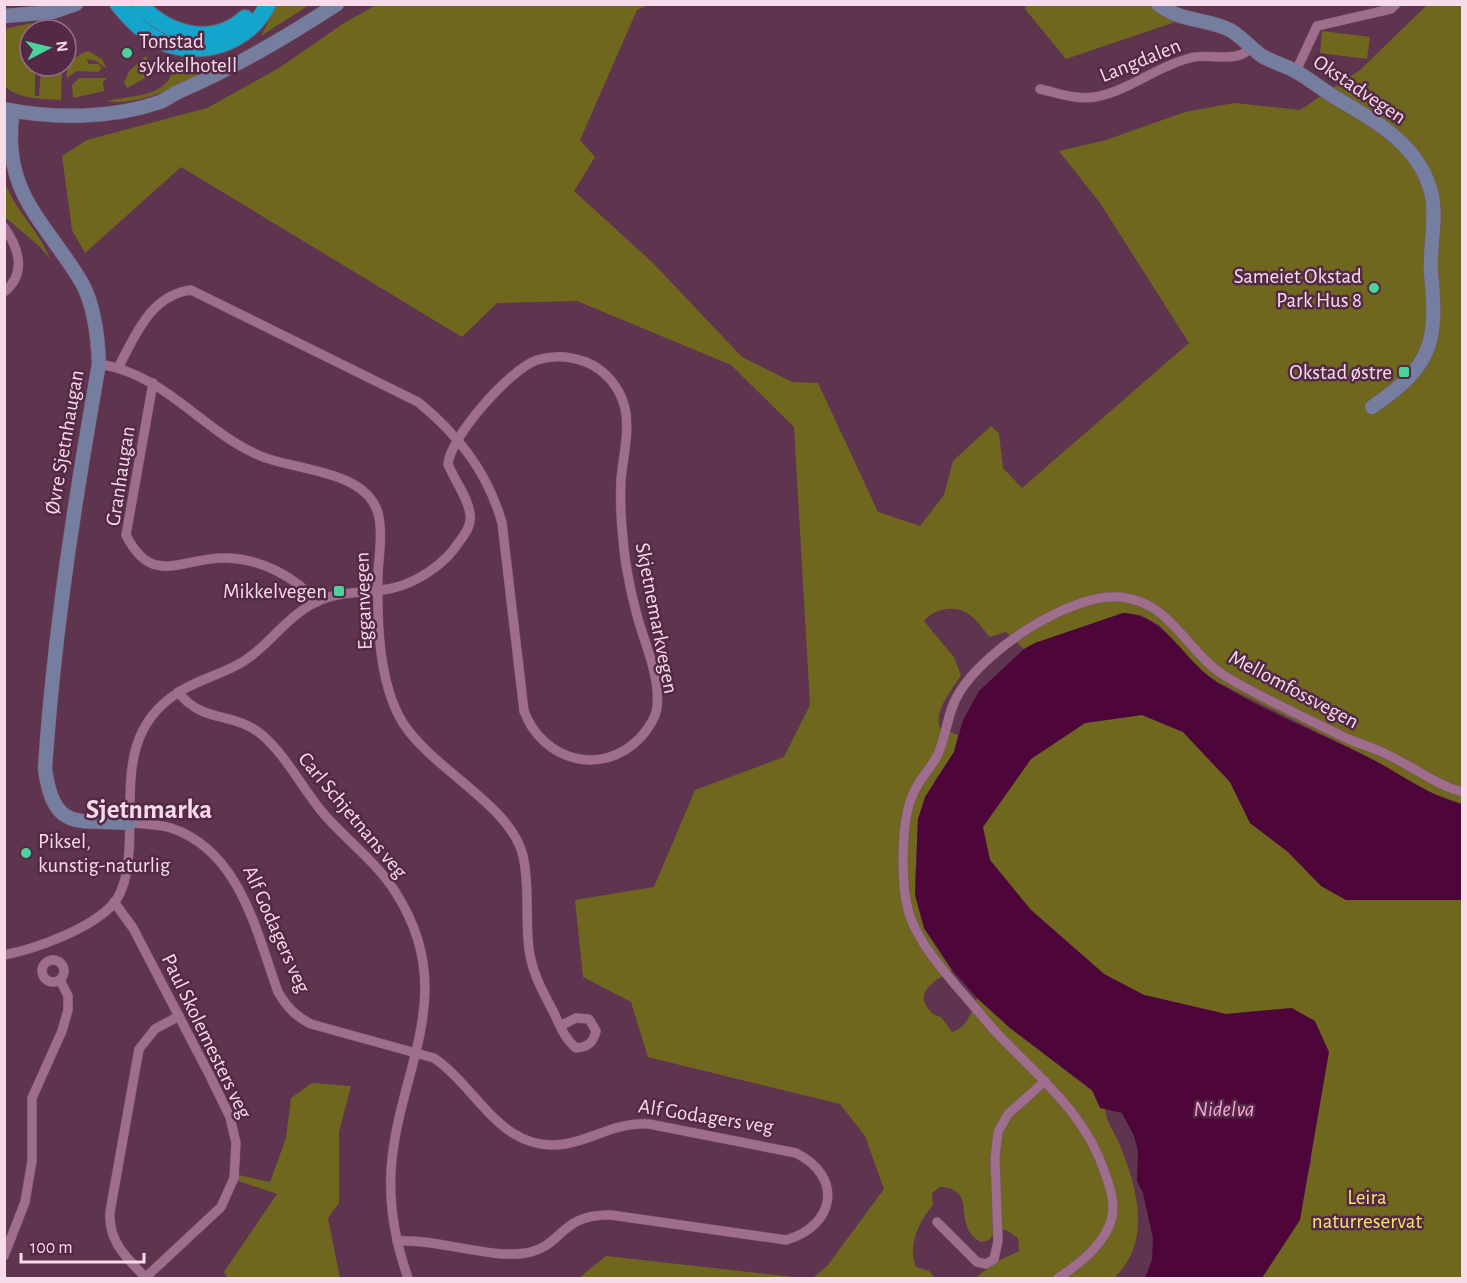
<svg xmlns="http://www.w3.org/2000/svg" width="1467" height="1283" font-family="'Alegreya Sans',sans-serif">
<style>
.green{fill:#70671f}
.water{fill:#4e063a}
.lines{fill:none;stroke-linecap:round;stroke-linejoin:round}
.street-casing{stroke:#79546c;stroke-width:10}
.secondary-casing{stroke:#79546c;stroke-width:15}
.highway-casing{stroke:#79546c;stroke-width:18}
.street{stroke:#9f6e8c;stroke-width:9}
.secondary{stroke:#757e9f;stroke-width:14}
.highway{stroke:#13a5cb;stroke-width:16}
.poi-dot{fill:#4ad49c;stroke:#542945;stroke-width:2}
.labels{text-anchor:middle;stroke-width:5;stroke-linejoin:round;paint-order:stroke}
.poi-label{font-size:21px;fill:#f7dbeb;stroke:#542945;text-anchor:end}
.street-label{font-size:21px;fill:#f7dbeb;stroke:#542945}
.park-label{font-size:21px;fill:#f4e568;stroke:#542945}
.water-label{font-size:22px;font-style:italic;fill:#f9a6d9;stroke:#542945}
.district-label{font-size:27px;font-weight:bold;fill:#f7dbeb;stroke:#542945}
</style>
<rect width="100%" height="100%" fill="#5f344f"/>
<g class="green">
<path d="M1026 4 1161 5 1181 20 1066 59 1025 9Z"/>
<path d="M277 5H309L261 36Z"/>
<path d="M376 5H648L637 10 580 140 595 157 574 191 653 263 742 357 792 382 818 383 878 512 920 526 944 495 953 461 991 426 999 434 1003 468 1022 488 1189 343 1100 203 1059 151 1106 140 1185 112 1234 103 1300 110 1360 70 1427 5H1462V804L1426 791 1370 758 1219 683 1194 665 1159 625 1141 615 1123 613 1035 643 1024 649 1006 632 990 637C983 630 976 618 967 613 954 605 933 609 924 621L954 657 961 675C953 689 933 711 940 728L958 735 954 752 934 782 918 819 915 883 924 928 952 970C936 981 909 992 934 1015L941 1017 952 1032C966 1029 973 1010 977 998L1010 1028 1096 1094 1103 1108 1105 1109C1106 1122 1114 1131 1119 1143 1137 1187 1153 1242 1114 1278H975L998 1261 1019 1251 1018 1238 1006 1230H996L989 1240 981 1242C950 1225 980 1189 940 1187L932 1193 933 1205C919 1221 907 1246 916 1267L929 1271 935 1278H813L828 1265 884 1189 865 1136 840 1104 648 1057 631 1002 583 977 575 900 654 887 695 790 784 757 810 705 794 427 731 365 577 301 497 303 462 337 181 167 85 253 72 230 62 156 87 140 207 108 279 68 344 23Z"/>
<path d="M31 23 30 27 34 26V30H30V66H35V96H39L41 69 44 66H62L61 100C41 98 21 100 5 87V29Z"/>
<path d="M1322 31 1370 37 1367 59 1320 53Z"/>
<path d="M88 51 102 59 107 69 96 61 86 59 89 64H98L102 68 98 72 77 71 67 78C66 63 75 56 88 51Z"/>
<path d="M146 56 152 68 149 76 127 88 124 82 130 70Z"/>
<path d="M189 57 195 65 222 61 223 66C193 79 139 108 107 101 131 95 175 98 173 61Z"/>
<path d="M79 78H107L103 82 104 91 73 98 72 85Z"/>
<path d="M4 180C14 210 39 230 50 259L40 247 5 217Z"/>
<path d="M1142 715 1183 732 1230 782 1250 823 1288 852 1321 885 1346 900H1462V1278H1257C1277 1241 1303 1203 1311 1161L1292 1008 1226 1014 1144 995 1104 974 1031 910 990 860 982 827 1031 759 1085 723Z"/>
<path d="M312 1083 351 1086 339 1132V1203L328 1218 340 1278H228L224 1272 277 1194 238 1181 239 1175 270 1182 286 1138 291 1098Z"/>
<path d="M606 1256 803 1278H579Z"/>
</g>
<path class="water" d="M1123 613C1168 615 1184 663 1220 684 1267 712 1319 733 1368 757 1400 773 1427 795 1462 804V900H1346L1321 886 1288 852 1250 823 1230 782 1183 732 1142 715 1085 723 1031 759 983 827 990 860 1031 910 1104 974 1144 995 1226 1014 1292 1008 1315 1021 1329 1052 1300 1220 1262 1278H1145L1152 1260 1153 1239 1143 1193 1137 1181 1138 1151 1134 1136 1122 1113 1100 1108 1092 1090 1010 1028 977 998 952 970 924 928 915 895 918 819 925 797 954 752 963 720 979 691 1024 649 1035 643Z"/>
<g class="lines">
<defs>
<g id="street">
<path d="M1296 71 1317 26 1391 9 1396 4"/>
<path d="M1040 89C1058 93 1076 100 1095 97 1129 91 1157 66 1190 58 1209 52 1238 65 1251 47"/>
<path d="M4 227C19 248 27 274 4 292"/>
<path d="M99 364C165 374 200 429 258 455 294 471 365 469 378 513 383 532 379 554 378 573 377 619 378 683 403 723 433 770 511 805 523 856 530 885 525 919 529 949 532 973 543 992 554 1013 560 1026 565 1039 576 1048 588 1047 593 1043 596 1031L589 1019 576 1018 560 1026"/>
<path d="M153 383 126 535C153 589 183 556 227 558 261 559 294 576 317 602"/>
<path d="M178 692C203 724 232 711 261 734 286 755 302 788 323 813 347 841 377 862 396 893 461 995 397 1071 391 1171 389 1208 396 1244 408 1278"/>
<path d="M130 823C144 824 158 824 171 828 240 851 256 931 278 992 287 1007 295 1016 311 1024L434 1058C479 1089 501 1154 565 1144 596 1139 613 1122 649 1124L796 1153C844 1177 835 1226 786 1240L611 1215C559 1214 564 1246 526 1253 491 1259 438 1239 397 1241"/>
<path d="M114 902 133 928 210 1076 230 1117 236 1143 234 1178 221 1207 145 1278"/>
<path d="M4 955C36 949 93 928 114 903 125 889 128 868 129 851 133 791 118 730 179 692 199 679 224 674 244 661 271 644 285 617 318 601 342 590 368 594 393 588 418 582 445 564 459 542 465 534 472 525 470 514 468 497 454 480 448 464 451 436 510 369 537 360 553 355 570 356 586 362 606 370 620 388 625 408 630 431 623 457 621 480 620 499 621 520 623 539 625 566 631 593 638 619 646 647 660 677 657 707 656 718 647 730 640 738 601 778 542 760 524 711L502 523C488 473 459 435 418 402L191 290C151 295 136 334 119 366"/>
<circle cx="53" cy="971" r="11"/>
<path d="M937 1222 977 1262 986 1264 994 1259 998 1241 995 1158 998 1132 1008 1114 1045 1081"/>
<path d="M4 1256 25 1202 32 1161V1098L62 1031 68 1010V996L60 980"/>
<path d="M146 1278C127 1258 108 1242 110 1212L139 1049 155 1029 179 1016"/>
<path d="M1058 1278C1079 1264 1106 1244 1112 1217 1115 1202 1110 1187 1105 1173 1085 1112 1038 1077 996 1032 983 1018 971 1002 958 988 939 965 922 946 911 919 900 890 900 819 914 792 920 778 932 767 938 754 947 734 947 712 959 693 984 651 1069 593 1120 597 1171 601 1186 652 1225 676 1263 699 1306 718 1346 738 1360 744 1374 748 1388 755 1414 767 1434 784 1462 792"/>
</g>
<g id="secondary">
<path d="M1158 4C1180 22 1206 18 1230 30 1242 37 1251 48 1262 56 1272 62 1284 65 1295 71 1308 78 1320 88 1333 96 1374 121 1421 144 1432 196 1437 222 1429 247 1431 273 1438 343 1432 366 1372 407"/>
<path d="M4 16 53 12 76 4"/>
<path d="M4 109C54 119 111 119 160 102 167 99 173 94 180 91 236 67 286 37 337 4"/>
<path d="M13 111C0 192 46 222 82 283 95 307 98 337 99 364 75 499 54 632 45 769 54 833 78 819 130 823"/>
</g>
<g id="highway">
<path d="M118 4C129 18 144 33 160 41 199 59 249 44 268 4"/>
<path d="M139 4C167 34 212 48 245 18"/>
</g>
</defs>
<use href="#street" class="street-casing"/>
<use href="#secondary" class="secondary-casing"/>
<use href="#highway" class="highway-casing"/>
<use href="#street" class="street"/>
<use href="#secondary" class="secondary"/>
<use href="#highway" class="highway"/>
</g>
<g class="poi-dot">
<circle cx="127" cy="53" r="6"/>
<circle cx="1374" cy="288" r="6"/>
<rect x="1398" y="366" width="12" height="12" rx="3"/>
<rect x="333" y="585" width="12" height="12" rx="3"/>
<circle cx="26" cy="853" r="6"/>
</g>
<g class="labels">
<g class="poi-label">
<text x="139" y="48" text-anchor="start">Tonstad<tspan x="139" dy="24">sykkelhotell</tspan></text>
<text x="1362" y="283">Sameiet Okstad<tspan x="1362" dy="24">Park Hus 8</tspan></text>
<text x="1392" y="379">Okstad østre</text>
<text x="327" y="598">Mikkelvegen</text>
<text x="38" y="848" text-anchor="start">Piksel,<tspan x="38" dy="24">kunstig-naturlig</tspan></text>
</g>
<g class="street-label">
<text transform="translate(1140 60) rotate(-22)" y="7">Langdalen</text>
<text transform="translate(1360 89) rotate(34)" y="7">Okstadvegen</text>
<text transform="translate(64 442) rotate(-80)" y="7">Øvre Sjetnhaugan</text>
<text transform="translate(120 476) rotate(-81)" y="7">Granhaugan</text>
<text transform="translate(363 601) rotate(-92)" y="7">Egganvegen</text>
<text transform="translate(657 618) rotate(79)" y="7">Skjetnemarkvegen</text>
<text transform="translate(1294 689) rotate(28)" y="7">Mellomfossvegen</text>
<text transform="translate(353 815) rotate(50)" y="7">Carl Schjetnans veg</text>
<text transform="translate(277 929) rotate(66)" y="7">Alf Godagers veg</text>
<text transform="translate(207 1036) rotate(64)" y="7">Paul Skolemesters veg</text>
<text transform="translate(706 1116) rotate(9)" y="7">Alf Godagers veg</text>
</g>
<g class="park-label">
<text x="1367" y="1204">Leira<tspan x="1367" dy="24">naturreservat</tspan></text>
</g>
<g class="water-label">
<text x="1224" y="1116">Nidelva</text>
</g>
<g class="district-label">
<text x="149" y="818">Sjetnmarka</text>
</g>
</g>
<rect width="1467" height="1283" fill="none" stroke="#f7dbeb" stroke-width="12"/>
<g transform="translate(48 48) rotate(83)"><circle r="28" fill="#542945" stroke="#957087" stroke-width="1.5"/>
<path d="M0-4.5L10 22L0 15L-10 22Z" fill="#4ad49c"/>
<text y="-9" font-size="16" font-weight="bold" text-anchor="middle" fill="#f7dbeb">N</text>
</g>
<path d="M21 1253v9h123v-9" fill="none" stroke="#f7dbeb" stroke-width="3"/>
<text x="30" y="1253" font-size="18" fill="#f7dbeb" stroke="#542945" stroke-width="4.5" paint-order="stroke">100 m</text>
</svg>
